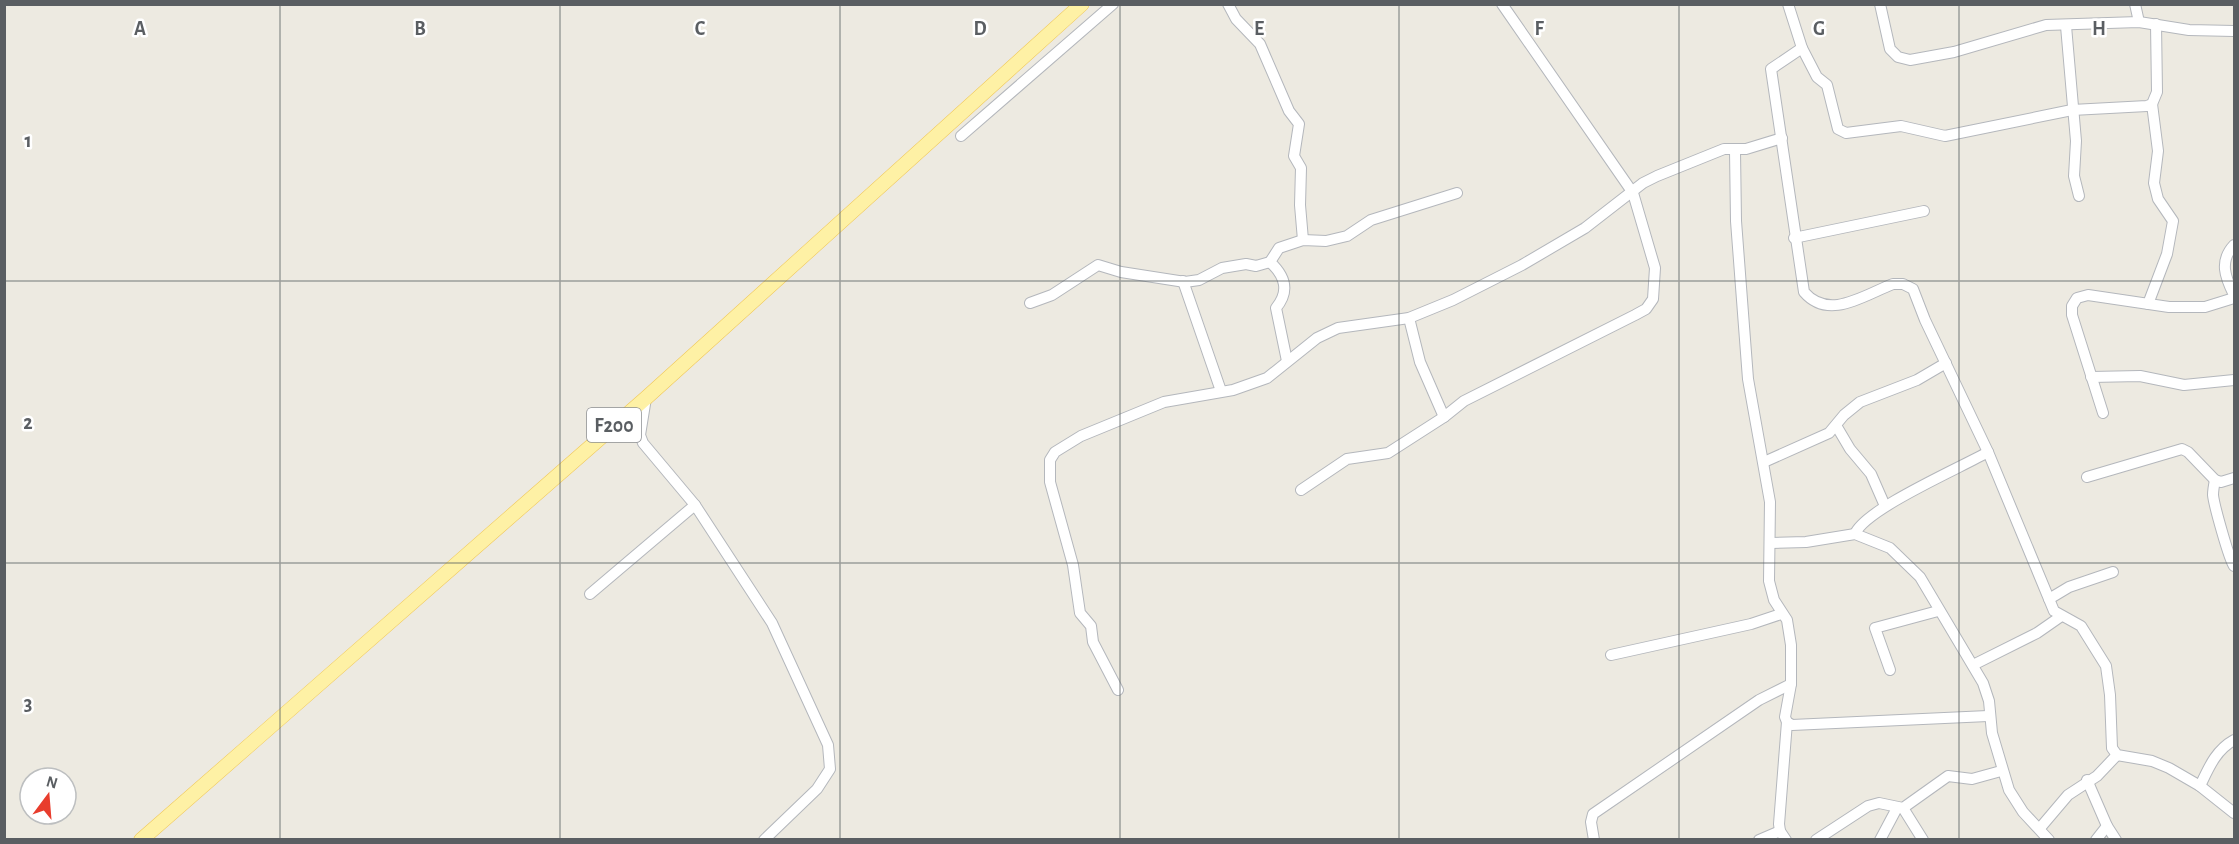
<svg xmlns="http://www.w3.org/2000/svg" width="2239" height="844" font-family="'Alegreya Sans',sans-serif">
<style>
.lines{fill:none;stroke-linecap:round;stroke-linejoin:round}
.minor-casing{stroke:#b4b7bc;stroke-width:12}
.major-casing{stroke:#f0c757;stroke-width:15}
.minor{stroke:#fff;stroke-width:10}
.major{stroke:#fef1a5;stroke-width:14}
.grid{fill:none;stroke:#5a5e62;stroke-width:1.5;stroke-opacity:0.55}
.labels{text-anchor:middle;stroke-width:5;stroke-linejoin:round;paint-order:stroke}
.shield{fill:#fff;stroke:#8c8e91;stroke-width:1.5}
.shield-label{font-size:20px;font-weight:bold;fill:#5a5e62}
.grid-label{font-size:20px;text-anchor:middle;font-weight:bold;fill:#5a5e62;stroke:#fff;stroke-width:5;stroke-linejoin:round;paint-order:stroke}
</style>
<rect width="100%" height="100%" fill="#edeae1"/>
<g class="lines">
<defs>
<g id="minor">
<path d="M1228 4 1236 19 1260 44 1289 111 1299 124 1294 156 1301 168 1300 205 1303 240"/>
<path d="M1788 4 1802 48 1817 77 1827 85 1838 129 1846 133 1901 126 1945 136 2072 110 2147 106 2152 104 2157 92 2156 24"/>
<path d="M1880 4 1890 49 1898 57 1910 60 1954 52 2046 25 2139 22 2189 30 2234 31"/>
<path d="M2135 4 2139 22"/>
<path d="M2066 26 2076 141 2074 176 2079 196"/>
<path d="M1802 48 1771 69 1804 292C1829 321 1864 295 1893 284H1903L1913 289 1925 320 1988 452 2054 611 2081 626 2106 666 2110 695 2112 748 2117 755 2152 761 2169 768 2200 786 2234 813"/>
<path d="M961 136 1113 4"/>
<path d="M1735 151 1736 221 1748 379 1770 502 1769 581 1774 600 1787 620 1791 645V684L1785 717 1787 722 1792 725 1988 716"/>
<path d="M1794 238 1924 211"/>
<path d="M2234 245C2219 261 2225 277 2234 295"/>
<path d="M1183 281 1221 391"/>
<path d="M1030 303 1052 295 1098 265 1121 272 1185 282 1199 280 1222 268 1246 264 1256 266 1270 262"/>
<path d="M2148 304 2167 254 2173 221 2158 199 2154 183 2158 151 2152 104"/>
<path d="M1409 318 1420 362 1444 417"/>
<path d="M1287 361 1276 308C1290 291 1285 276 1270 262L1279 248 1303 240 1326 241 1347 236 1371 220 1457 193"/>
<path d="M2091 377 2140 376 2184 385 2234 380"/>
<path d="M646 398 640 435 643 443 695 505 772 623 828 745 830 769 817 789 764 840"/>
<path d="M2103 413 2072 315V306L2077 298 2088 295 2169 307H2205L2234 298"/>
<path d="M1837 427 1850 449 1871 474 1885 506"/>
<path d="M1764 462 1829 433 1844 415 1860 402 1917 380 1946 363"/>
<path d="M2087 477 2182 449 2188 452 2215 480 2221 482 2234 478"/>
<path d="M2215 480C2214 485 2213 490 2213 495 2214 505 2229 559 2234 566"/>
<path d="M1301 490 1347 459 1388 453 1444 417 1464 401 1635 315 1646 309 1653 299 1655 268 1633 193 1502 4"/>
<path d="M1855 534C1865 509 1960 468 1988 452"/>
<path d="M1771 543 1806 542 1855 534 1890 548 1920 577 1983 683 1989 701 1992 733 2009 790 2023 812 2049 840"/>
<path d="M590 594 695 505"/>
<path d="M2049 599 2069 587 2113 572"/>
<path d="M1611 655 1751 624 1781 614"/>
<path d="M1973 665 2037 633 2060 617"/>
<path d="M1890 670 1875 628 1938 611"/>
<path d="M1118 690 1093 642 1091 626 1080 613 1073 565 1050 482V460L1055 452 1081 436 1164 402 1233 390 1267 378 1317 338 1338 328 1409 318 1453 300 1522 265 1585 228 1643 183 1657 176 1724 149H1746L1782 138"/>
<path d="M2087 780 2107 826 2116 840"/>
<path d="M2200 786C2209 767 2216 750 2234 740"/>
<path d="M1903 808 1923 840"/>
<path d="M2040 828 2068 795 2097 776 2117 755"/>
<path d="M1594 840 1591 822 1593 814 1759 700 1791 684"/>
<path d="M1759 840 1780 831"/>
<path d="M1786 840 1780 831 1779 824 1787 722"/>
<path d="M1816 840 1868 806 1879 803 1903 808 1948 776 1972 779 2001 771"/>
<path d="M1880 840 1897 808"/>
<path d="M2096 840 2107 826"/>
</g>
<path id="major" d="M141 840 646 398 1082 4"/>
</defs>
<use href="#minor" class="minor-casing"/>
<use href="#major" class="major-casing"/>
<use href="#minor" class="minor"/>
<use href="#major" class="major"/>
</g>
<path class="grid" d="M280 4V840M560 4V840M840 4V840M1120 4V840M1399 4V840M1679 4V840M1959 4V840M4 281H2234M4 563H2234"/>
<g class="labels">
<rect class="shield" x="587" y="408" width="54" height="34" rx="4.5"/>
<g class="shield-label">
<text x="614" y="432">F200</text>
</g>
</g>
<g class="grid-label">
<text x="140" y="35">A</text>
<text x="420" y="35">B</text>
<text x="700" y="35">C</text>
<text x="980" y="35">D</text>
<text x="1259" y="35">E</text>
<text x="1539" y="35">F</text>
<text x="1819" y="35">G</text>
<text x="2099" y="35">H</text>
<text x="28" y="147">1</text>
<text x="28" y="429">2</text>
<text x="28" y="710">3</text>
</g>
<rect width="2239" height="844" fill="none" stroke="#5a5e62" stroke-width="12"/>
<g transform="translate(48 796) rotate(16)"><circle r="28" fill="#ffffff" stroke="#bdbfc0" stroke-width="1.5"/>
<path d="M0-4.5L10 22L0 15L-10 22Z" fill="#e83d2d"/>
<text y="-9" font-size="16" font-weight="bold" text-anchor="middle" fill="#5a5e62">N</text>
</g>
</svg>
